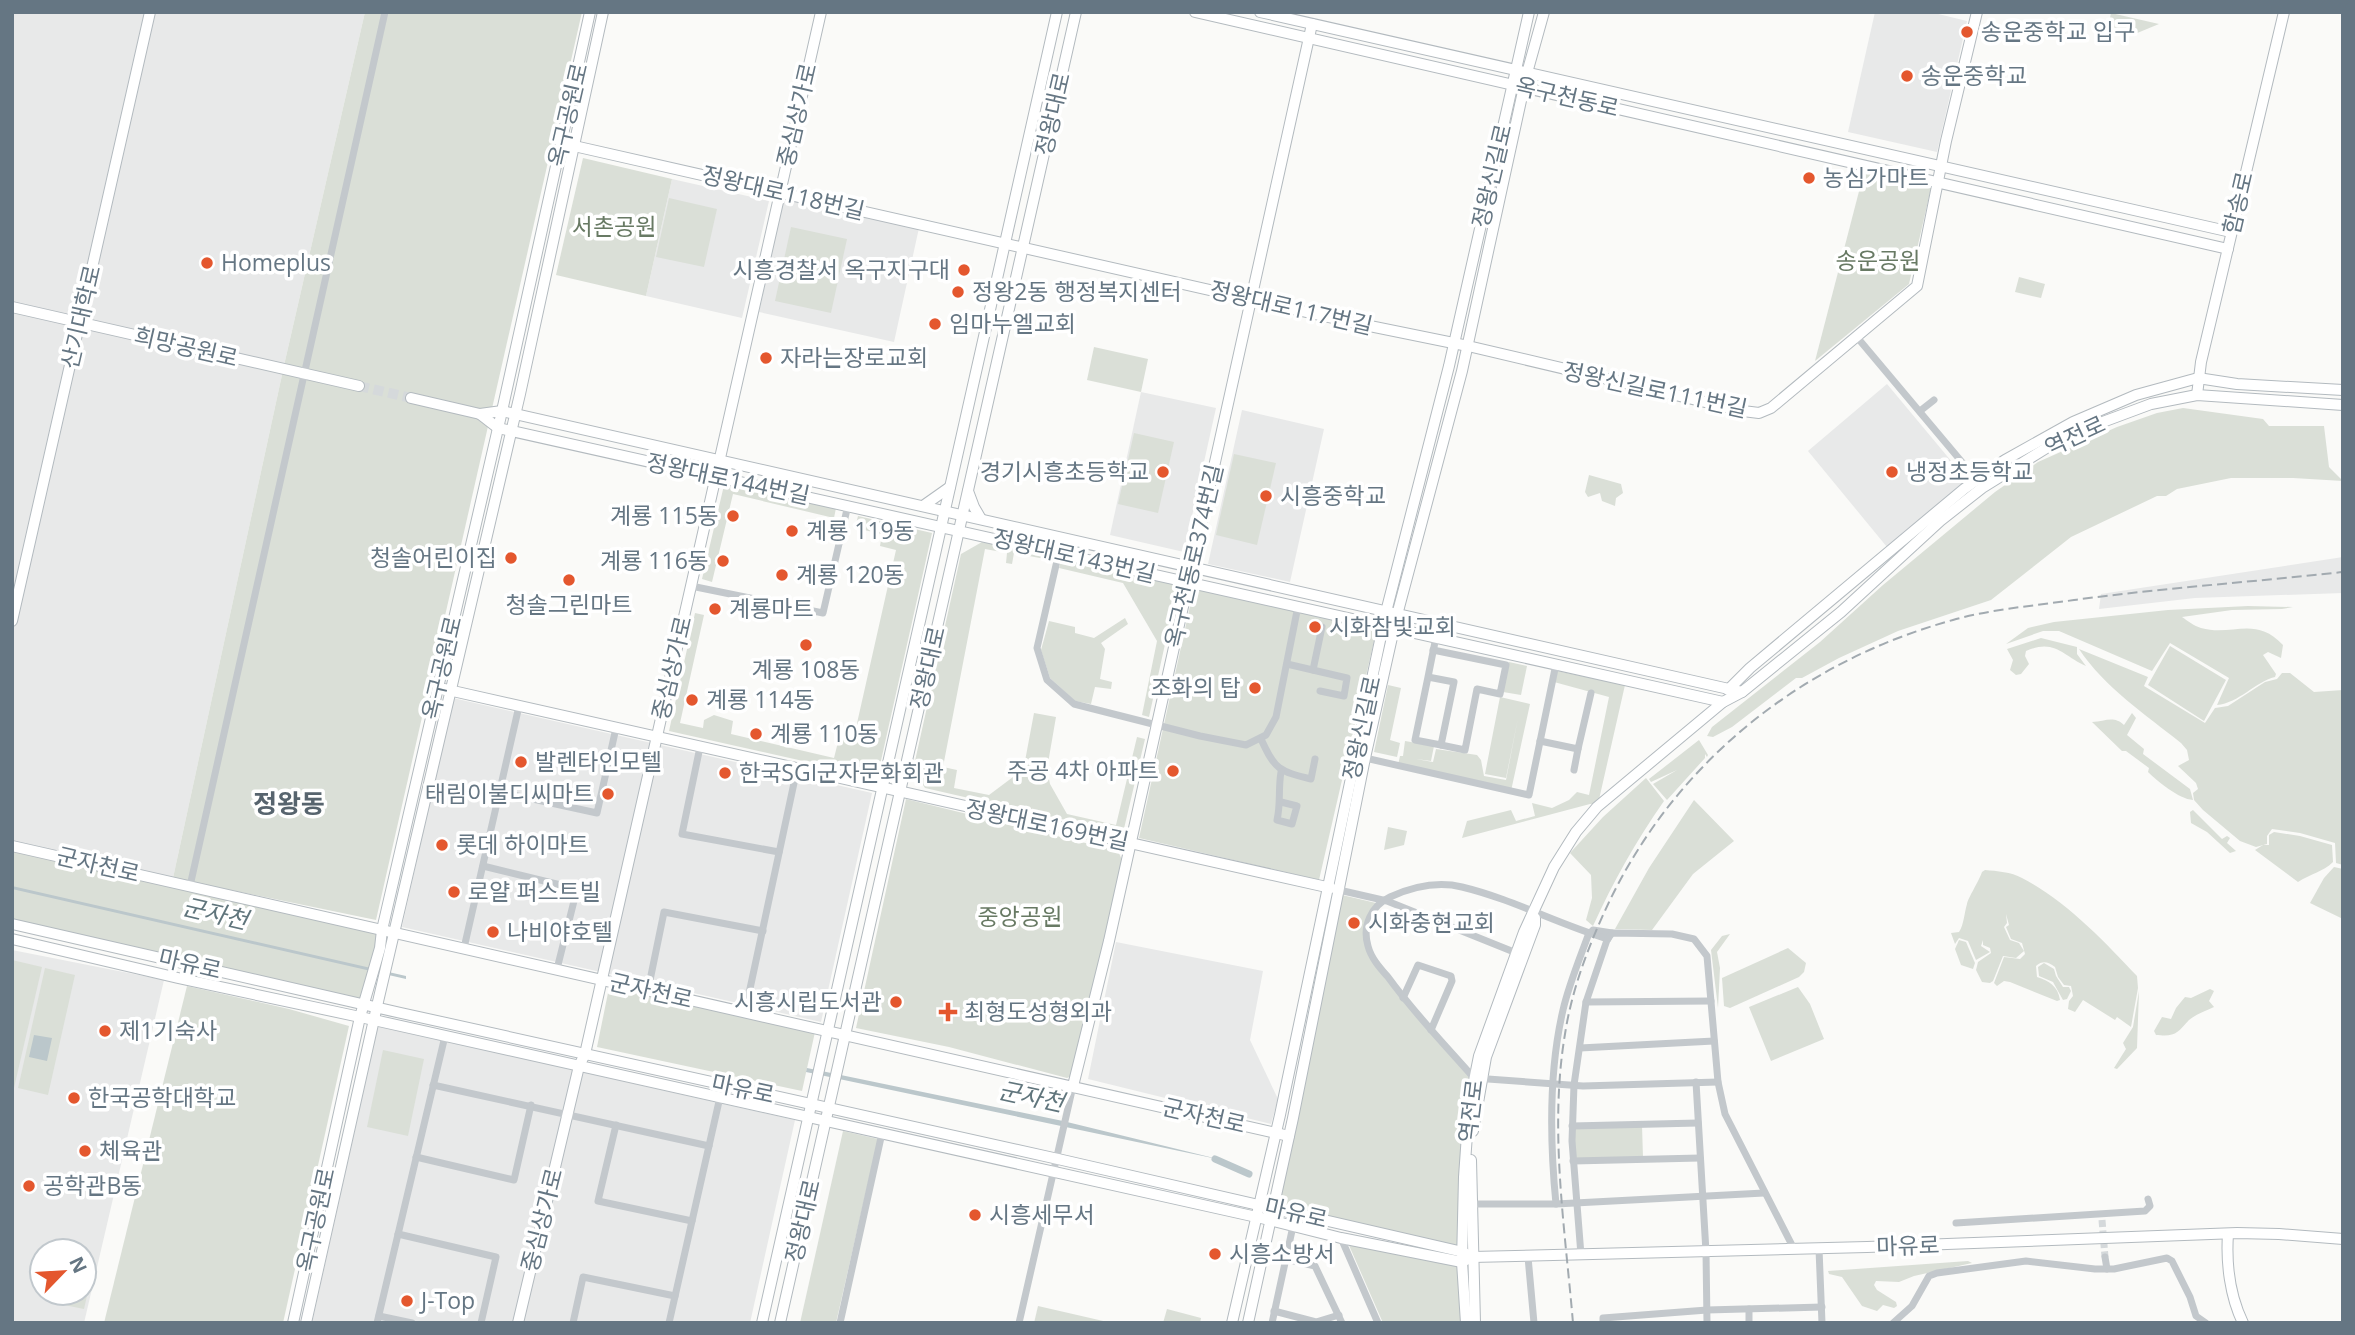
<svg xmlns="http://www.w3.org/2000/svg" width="2355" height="1335" font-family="'Open Sans','Noto Sans KR',sans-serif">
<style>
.built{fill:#e8e9e9;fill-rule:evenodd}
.green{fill:#dadfd7}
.water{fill:#bbc7cb}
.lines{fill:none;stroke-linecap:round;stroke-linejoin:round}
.canal{stroke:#bbc7cb;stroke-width:7}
.street-tunnel{stroke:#d5d9db;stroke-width:7;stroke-dasharray:7 3.5;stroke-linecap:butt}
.secondary-tunnel{stroke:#d5d9db;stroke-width:10;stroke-dasharray:10 5;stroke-linecap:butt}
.secondary-casing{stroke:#b3babf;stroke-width:12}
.street{stroke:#c3c8cc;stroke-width:7}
.secondary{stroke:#fff;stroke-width:10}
.rail{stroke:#a2aab0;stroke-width:2;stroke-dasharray:10 5;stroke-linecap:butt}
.poi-dot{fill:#e4572e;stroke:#fff;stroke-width:2.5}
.labels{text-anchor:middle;stroke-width:7;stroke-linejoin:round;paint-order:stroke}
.poi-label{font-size:23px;fill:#657683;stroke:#fff;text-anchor:start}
.street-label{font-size:23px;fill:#657683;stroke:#fff}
.park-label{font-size:23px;fill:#687a64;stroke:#fff}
.water-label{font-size:24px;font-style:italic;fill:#60757c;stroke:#fff}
.quarter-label{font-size:26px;font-weight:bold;fill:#57646e;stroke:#fff}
</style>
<rect width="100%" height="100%" fill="#fafaf8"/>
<g class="built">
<path d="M12 12H365L285 361 173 878 12 841Z"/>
<path d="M1875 12H1930L1967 21 1937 152 1848 132Z"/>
<path d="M672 179 769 201 742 318 646 296Z"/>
<path d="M784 198 919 228 894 342 759 312Z"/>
<path d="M1887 384 1967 480 1887 547 1808 451Z"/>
<path d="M1141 392 1216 408 1184 552 1110 535Z"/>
<path d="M1242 410 1324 429 1290 582 1208 564Z"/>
<path d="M2343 557V593L2195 598 2099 609 2101 594Z"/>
<path d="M453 698 872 793 821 1022 402 927Z"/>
<path d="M1116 942 1263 971 1250 1040 1278 1099 1271 1124 1088 1079Z"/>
<path d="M12 950 164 980 84 1323H12ZM42 1251H84V1293H42Z"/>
<path d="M378 1026 795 1120 750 1323H312Z"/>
</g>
<g class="green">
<path d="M365 12H582L376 920 173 878 285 361Z"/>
<path d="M2111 13 2159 24 2130 36 2107 32Z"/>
<path d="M583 158 672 179 646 296 556 275Z"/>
<path d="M1864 172 1931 188 1909 284 1815 361Z"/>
<path d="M669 198 717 209 704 267 656 257Z"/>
<path d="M791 227 847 239 831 313 775 301Z"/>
<path d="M2019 277 2045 284 2041 298 2015 292Z"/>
<path d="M1094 347 1148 359 1141 392 1087 380Z"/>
<path d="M2183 408 2263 419 2269 426H2324L2329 467 2343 481 2293 478H2231L2177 489 2166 496H2157L2071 537 1991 600 1898 631 1839 658 1802 678H1796L1732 727 1713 737 1707 736 1712 727 1820 642 1883 585 1995 492 2038 462 2117 427 2157 413Z"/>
<path d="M1134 433 1174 442 1158 513 1118 504Z"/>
<path d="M1234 454 1276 463 1257 545 1216 535Z"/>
<path d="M1589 475 1621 484 1623 493 1616 498 1615 506 1602 501 1600 493 1588 497 1585 492Z"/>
<path d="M725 481 836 508 834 518 733 494 712 582 702 579Z"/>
<path d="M858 516 932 533 880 765 870 776 669 731 695 613 704 615 680 723 703 728 704 720 714 715 733 721 731 734 834 758 839 738 853 741 896 550 880 546 882 534 855 528Z"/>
<path d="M982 542 1046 555 1045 559 1014 553 1012 564 1006 563 1007 553 985 549 943 767 957 770 954 788 989 795 1021 771 1013 759 1025 761 1034 713 1056 717 1047 769 1050 784 1067 814 1116 825 1137 737 1145 739 1123 833 925 788 913 770 961 554Z"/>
<path d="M1062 558 1178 585 1149 717 1142 715 1157 641 1123 583 1059 568Z"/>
<path d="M1194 588 1377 628 1319 880 1139 838Z"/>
<path d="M2248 606 2293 607 2282 609 2232 610 2182 617C2188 621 2194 626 2201 628 2232 637 2255 615 2283 645L2281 658 2268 652 2263 655 2276 674 2275 677C2255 682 2239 703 2217 705L2229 678 2170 643 2152 671 2059 631H2043L2006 644 2028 628 2054 622 2168 610Z"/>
<path d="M1125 618 1128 624 1101 643 1105 649 1100 679 1112 682 1111 689 1095 687 1091 704 1075 701 1050 678 1041 650 1049 621 1075 627V633L1094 638Z"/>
<path d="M2041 638 2077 647V654L2086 666C2063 656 2055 638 2026 651L2025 656 2029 664 2021 674 2016 675 2010 670 2013 660 2007 649Z"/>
<path d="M2170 646 2226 680 2204 721 2148 685Z"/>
<path d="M2079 649 2148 677 2144 686 2205 723 2215 708 2228 706 2265 682 2277 679 2282 673H2290L2314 692 2343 690V865L2336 863 2335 843 2300 833 2272 829 2267 836V844L2256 847 2240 841 2203 810 2194 800 2193 793 2198 789 2196 783 2178 766 2189 760 2187 750 2181 743C2145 714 2105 688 2079 649Z"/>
<path d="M1509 662 1527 666 1521 695 1503 692Z"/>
<path d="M1557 671 1625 685 1598 804H1590L1462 838 1467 821 1511 810 1516 821 1535 816 1532 803 1552 808 1569 800 1577 792 1589 795 1609 697 1554 682Z"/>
<path d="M1388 685 1401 688 1390 740 1400 743 1397 757 1374 752Z"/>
<path d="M1500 697 1530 704 1511 791 1398 765 1400 756H1403L1405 741 1434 746 1431 761 1416 759 1433 762 1436 749 1477 755 1481 760 1484 776 1506 780 1518 718 1506 778 1485 774Z"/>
<path d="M2132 713 2136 718 2127 735 2144 749 2143 754 2190 789 2193 800C2179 799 2157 781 2148 772L2149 768 2126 751H2122L2092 722C2105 722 2113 715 2124 725Z"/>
<path d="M1699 740 1708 755 1707 757 1705 754V758L1667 800 1653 784 1677 770 1651 782 1649 779Z"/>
<path d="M1646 778 1664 801C1636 841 1613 882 1593 926L1586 920 1592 898 1591 875 1570 853 1603 817Z"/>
<path d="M906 799 1118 851 1122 860 1074 1075 1067 1078 949 1047 856 1028Z"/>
<path d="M1694 800 1734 841 1693 874 1652 930 1615 929 1649 868Z"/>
<path d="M2193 810 2222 839 2227 836 2230 838 2227 843 2236 851 2230 853 2207 832 2191 823 2190 812Z"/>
<path d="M1388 827 1407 831 1404 845 1384 850Z"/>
<path d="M2274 832 2300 836 2332 845 2333 862C2323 872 2310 874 2298 882L2255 850 2263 845H2269V835Z"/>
<path d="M12 846 382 930 364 1003 12 923Z"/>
<path d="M2334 867 2343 869V919L2310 903 2324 878Z"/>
<path d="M1985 870C1997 871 2011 872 2022 878 2065 900 2104 941 2137 976L2138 988 2131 1027 2117 1017 2115 1020 2083 1000 2075 1012 2068 1009 2069 1001 2073 996 2071 986 2064 985 2058 977 2055 967C2048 962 2043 960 2036 966L2037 977C2049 981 2058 986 2060 1000L2057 1001 2010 982 2004 981 1997 986 1994 983 2004 957 2020 959 2025 954 2022 943 2011 939 2006 927 2009 925 2006 914 2007 923 2004 927 2010 940 2019 943 2024 951 2016 958 2003 956 1993 981 1990 983 1982 982 1976 970 1978 962 1991 953 1990 948 1983 945V940L1981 946 1990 952 1976 960 1968 941 1959 938 1955 944 1951 933 1959 932C1964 924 1964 914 1967 904 1968 898 1979 881 1982 872Z"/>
<path d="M1342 895 1376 903 1364 942 1471 1079 1461 1249 1278 1205Z"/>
<path d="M1730 934 1717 952 1720 968 1718 1008 1711 950 1722 936Z"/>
<path d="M1959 940 1966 942 1975 963 1973 969 1961 965 1955 949Z"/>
<path d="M1788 948 1806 963 1804 972 1799 977 1730 1008 1724 1006 1722 978Z"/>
<path d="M12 960 42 967 14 1088 12 1087Z"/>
<path d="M2044 963 2054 969 2056 976 2063 987H2069L2071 991 2067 999 2063 1000 2053 982 2039 976 2038 967Z"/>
<path d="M45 968 75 975 48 1095 18 1088Z"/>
<path d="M187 986 289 1009 349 1026 283 1323H104Z"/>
<path d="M1798 987 1810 1004 1824 1039 1771 1061 1749 1007Z"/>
<path d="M609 988 815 1032 802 1091 597 1047Z"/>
<path d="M2210 989 2214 991 2209 1001 2214 1007C2206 1011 2196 1014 2189 1020 2177 1033 2176 1037 2156 1035L2154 1031 2162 1017 2171 1019 2176 1008 2185 997 2191 998Z"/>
<path d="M2139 991 2137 1048 2117 1069 2114 1068 2126 1049 2123 1043 2133 1027Z"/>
<path d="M383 1050 424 1059 408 1136 367 1127Z"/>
<path d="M1642 1125 1643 1158 1578 1160 1575 1157V1129Z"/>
<path d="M843 1131 878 1139 836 1323H800Z"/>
<path d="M1348 1243 1458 1266 1461 1323H1383Z"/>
<path d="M1968 1261 1972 1263 1914 1276 1899 1282 1876 1281 1874 1285 1877 1290 1896 1302 1897 1306 1894 1308 1883 1305 1877 1311 1862 1306 1842 1277 1829 1274 1828 1271Z"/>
<path d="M84 1286 89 1287 84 1309 59 1304 61 1293H84Z"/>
<path d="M1038 1306 1112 1323H1034Z"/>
<path d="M1167 1309 1201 1318 1200 1323H1163Z"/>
</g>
<g class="water">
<path d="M12 886 406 976V979L12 889Z"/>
<path d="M34 1035 52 1038 47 1061 29 1057Z"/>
<path d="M807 1068 1063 1121 1222 1160 806 1072Z"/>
</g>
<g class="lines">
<path class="canal" d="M1215 1159 1249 1174"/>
<path class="street-tunnel" d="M2102 1220 2105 1257"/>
<path class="secondary-tunnel" d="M359 386 411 398"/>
<defs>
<g id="secondary">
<path d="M1195 12 2228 249"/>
<path d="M1260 12 2231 232"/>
<path d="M561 143 1355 323 1468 346 1743 411 1759 413 1771 408 1917 286 1946 141 1977 12"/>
<path d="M12 307 359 386"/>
<path d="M2197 395 2201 362 2284 12"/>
<path d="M411 398 480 414 502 411 1742 692"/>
<path d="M480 414 498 428 1723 702"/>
<path d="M968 491 974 507 981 519"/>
<path d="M923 506 950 487"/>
<path d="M12 621 150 12"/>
<path d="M444 689 1331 888"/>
<path d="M1728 690 1750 668 1964 489 2005 460 2073 422 2136 395 2198 378 2237 384 2343 390"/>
<path d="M12 846 1289 1136"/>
<path d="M12 924 401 1013 1058 1159 1463 1252 1472 1257 1867 1247 2237 1233 2279 1234 2343 1239"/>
<path d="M12 939 178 978 374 1020 1270 1220 1341 1238 1462 1262 1472 1257"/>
<path d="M1073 1086 1109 941 1312 24"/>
<path d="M1473 1131 1486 1057 1535 925V918"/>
<path d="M1471 1160 1475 1323"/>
<path d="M2228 1234C2226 1263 2230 1296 2243 1323"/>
<path d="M293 1323 360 1017 380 948 382 930 502 411 590 12"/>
<path d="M306 1323 377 1006 520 394 603 12"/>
<path d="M518 1323 579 1066 585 1054 821 12"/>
<path d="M762 1323 1057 12"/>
<path d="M780 1323 1076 12"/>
<path d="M1232 1323 1280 1115 1386 612 1449 366 1529 12"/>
<path d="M1248 1323 1293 1118 1365 758 1397 615 1462 371 1527 73 1544 12"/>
<path d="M1466 1323 1462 1262 1464 1177 1469 1106 1479 1056 1524 932 1554 867 1576 832 1597 807 1723 702 1742 692 1841 612 1940 521 1982 488 2048 447 2092 426 2151 404 2197 395 2343 405"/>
</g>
</defs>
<use href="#secondary" class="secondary-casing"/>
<g class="street">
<path d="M1856 336 1977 480"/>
<path d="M1920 411 1934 400"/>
<path d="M1059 552 1037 648 1047 680 1074 704 1200 736 1246 745 1266 735 1276 717 1298 606"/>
<path d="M691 586 823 613 848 505"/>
<path d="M1433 650 1506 665 1500 694 1477 689 1465 750 1441 745"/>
<path d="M1287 664 1347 678 1344 696 1320 691"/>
<path d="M1313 670 1322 627"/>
<path d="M1428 677 1415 740 1441 745 1454 682 1428 677 1436 637"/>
<path d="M1261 739C1275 770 1279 771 1311 779L1315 759"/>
<path d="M1540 741 1578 749 1591 693"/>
<path d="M700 747 682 834 779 852"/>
<path d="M1365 758 1529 795 1556 664"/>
<path d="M1574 770 1578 749"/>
<path d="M1281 772C1278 789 1281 803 1277 820L1292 824 1297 806 1281 802"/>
<path d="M500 792 597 813 616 728"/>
<path d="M483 866 577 889 557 969"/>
<path d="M190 886 385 12"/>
<path d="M1339 890 1387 901 1519 954"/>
<path d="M1590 933 1593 930 1612 933"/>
<path d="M1608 939C1558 924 1512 899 1462 887 1437 881 1412 887 1390 897 1371 906 1362 926 1368 946 1371 958 1380 968 1388 977 1414 1013 1445 1045 1474 1078L1583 1086 1718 1082"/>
<path d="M464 948 519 706"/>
<path d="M648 990 664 912 763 931"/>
<path d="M1403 998 1418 965 1451 976 1452 981 1431 1030"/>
<path d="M1586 1002 1711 1001"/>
<path d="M745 1012 797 769"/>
<path d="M1580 1048 1714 1041"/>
<path d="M1696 1082 1706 1252 1707 1323"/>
<path d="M433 1085 709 1146"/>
<path d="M616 1125 598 1201 692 1221"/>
<path d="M1572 1126 1698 1123"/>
<path d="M416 1157 514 1180 531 1105"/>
<path d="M1573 1161 1700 1158"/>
<path d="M1472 1204H1556L1764 1193"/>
<path d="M1556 1204C1550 1143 1549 1070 1563 1010 1569 984 1580 958 1589 933"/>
<path d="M1956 1223 2145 1211 2150 1206 2148 1199"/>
<path d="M398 1234 496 1257 481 1323"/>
<path d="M1341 1238 1378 1323"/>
<path d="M1819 1249 1822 1323"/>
<path d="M1581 1255 1572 1141 1574 1085 1586 1002 1607 940 1612 933 1672 934 1694 939 1707 956 1718 1082 1725 1114 1794 1249"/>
<path d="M1528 1257 1534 1323"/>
<path d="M2105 1257 2107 1269"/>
<path d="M1286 1259 1315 1266 1342 1323"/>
<path d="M1749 1309V1323"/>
<path d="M1274 1311 1316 1322 1339 1315"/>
<path d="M379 1316 412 1323"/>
<path d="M377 1323 445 1036"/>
<path d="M573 1323 583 1277 675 1296"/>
<path d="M669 1323 720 1097"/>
<path d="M840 1323 882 1133"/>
<path d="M1019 1323 1073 1086"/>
<path d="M1272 1323 1293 1226"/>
<path d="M1603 1323V1318L1707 1310 1822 1307"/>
<path d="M1893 1323 1912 1306 1929 1276 1937 1273 2026 1261 2095 1269H2114L2167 1258 2172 1261 2190 1297 2196 1316 2206 1323"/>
</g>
<use href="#secondary" class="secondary"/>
<path class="rail" d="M1573 1323C1565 1228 1549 1129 1565 1034 1572 988 1590 942 1610 900 1678 760 1803 661 1953 620 1992 609 2033 606 2074 600 2163 588 2253 582 2343 572"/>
</g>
<g class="poi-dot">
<circle cx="1967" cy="32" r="7"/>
<circle cx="1907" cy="76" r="7"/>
<circle cx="1809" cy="178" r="7"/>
<circle cx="207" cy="263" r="7"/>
<circle cx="964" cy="270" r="7"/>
<circle cx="958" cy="292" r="7"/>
<circle cx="935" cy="324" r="7"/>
<circle cx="766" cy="358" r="7"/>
<circle cx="1163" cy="472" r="7"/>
<circle cx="1892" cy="472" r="7"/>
<circle cx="1266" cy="496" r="7"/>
<circle cx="733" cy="516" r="7"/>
<circle cx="792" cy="531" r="7"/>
<circle cx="511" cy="558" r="7"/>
<circle cx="723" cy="561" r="7"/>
<circle cx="782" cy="575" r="7"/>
<circle cx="569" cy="580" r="7"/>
<circle cx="715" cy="609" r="7"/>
<circle cx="1315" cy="627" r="7"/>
<circle cx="806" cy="645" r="7"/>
<circle cx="1255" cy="688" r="7"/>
<circle cx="692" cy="700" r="7"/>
<circle cx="756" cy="734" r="7"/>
<circle cx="521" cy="762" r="7"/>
<circle cx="1173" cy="771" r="7"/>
<circle cx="725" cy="773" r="7"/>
<circle cx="608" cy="794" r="7"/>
<circle cx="442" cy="845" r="7"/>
<circle cx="454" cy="892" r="7"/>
<circle cx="1354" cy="923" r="7"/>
<circle cx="493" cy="932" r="7"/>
<circle cx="896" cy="1002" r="7"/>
<path d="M944.5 1001.5h7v7h7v7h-7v7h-7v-7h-7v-7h7z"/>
<circle cx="105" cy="1031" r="7"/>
<circle cx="74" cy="1098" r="7"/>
<circle cx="85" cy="1151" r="7"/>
<circle cx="29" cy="1186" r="7"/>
<circle cx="975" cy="1215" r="7"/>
<circle cx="1215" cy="1254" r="7"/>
<circle cx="407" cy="1301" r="7"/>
</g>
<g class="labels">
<g class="poi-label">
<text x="1981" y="40">송운중학교 입구</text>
<text x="1921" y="84">송운중학교</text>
<text x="1823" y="186">농심가마트</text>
<text x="221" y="271">Homeplus</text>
<text x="950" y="278" text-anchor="end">시흥경찰서 옥구지구대</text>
<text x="972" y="300">정왕2동 행정복지센터</text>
<text x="949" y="332">임마누엘교회</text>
<text x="780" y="366">자라는장로교회</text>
<text x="1149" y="480" text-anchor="end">경기시흥초등학교</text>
<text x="1906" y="480">냉정초등학교</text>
<text x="1280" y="504">시흥중학교</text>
<text x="719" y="524" text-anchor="end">계룡 115동</text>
<text x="806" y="539">계룡 119동</text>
<text x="497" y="566" text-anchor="end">청솔어린이집</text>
<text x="709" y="569" text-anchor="end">계룡 116동</text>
<text x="796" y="583">계룡 120동</text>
<text x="569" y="613" text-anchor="middle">청솔그린마트</text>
<text x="729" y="617">계룡마트</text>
<text x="1329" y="635">시화참빛교회</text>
<text x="806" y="678" text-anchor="middle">계룡 108동</text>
<text x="1241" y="696" text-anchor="end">조화의 탑</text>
<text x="706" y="708">계룡 114동</text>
<text x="770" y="742">계룡 110동</text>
<text x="535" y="770">발렌타인모텔</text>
<text x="1159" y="779" text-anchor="end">주공 4차 아파트</text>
<text x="739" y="781">한국SGI군자문화회관</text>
<text x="594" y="802" text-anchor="end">태림이불디씨마트</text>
<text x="456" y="853">롯데 하이마트</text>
<text x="468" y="900">로얄 퍼스트빌</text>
<text x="1368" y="931">시화충현교회</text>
<text x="507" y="940">나비야호텔</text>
<text x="882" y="1010" text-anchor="end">시흥시립도서관</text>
<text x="964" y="1020">최형도성형외과</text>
<text x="119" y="1039">제1기숙사</text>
<text x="88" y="1106">한국공학대학교</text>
<text x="99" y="1159">체육관</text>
<text x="43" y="1194">공학관B동</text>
<text x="989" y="1223">시흥세무서</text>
<text x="1229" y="1262">시흥소방서</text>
<text x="421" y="1309">J-Top</text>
</g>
<g class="street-label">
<text transform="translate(1567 97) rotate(13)" y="8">옥구천동로</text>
<text transform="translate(1053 114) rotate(-77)" y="8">정왕대로</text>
<text transform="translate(568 115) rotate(-77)" y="8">옥구공원로</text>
<text transform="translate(797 115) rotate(-77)" y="8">중심상가로</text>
<text transform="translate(1492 176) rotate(-77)" y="8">정왕신길로</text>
<text transform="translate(783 193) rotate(13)" y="8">정왕대로118번길</text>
<text transform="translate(2238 203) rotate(-77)" y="8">함송로</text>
<text transform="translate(1291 308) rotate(13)" y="8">정왕대로117번길</text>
<text transform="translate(81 317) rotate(-77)" y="8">산기대학로</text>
<text transform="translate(186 347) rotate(13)" y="8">희망공원로</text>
<text transform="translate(1655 390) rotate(12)" y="8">정왕신길로111번길</text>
<text transform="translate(2075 436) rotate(-25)" y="8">역전로</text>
<text transform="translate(728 479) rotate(12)" y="8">정왕대로144번길</text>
<text transform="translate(1074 556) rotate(13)" y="8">정왕대로143번길</text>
<text transform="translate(1194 556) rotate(-77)" y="8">옥구천동로374번길</text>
<text transform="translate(442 668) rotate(-77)" y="8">옥구공원로</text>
<text transform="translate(672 668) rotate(-77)" y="8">중심상가로</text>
<text transform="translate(928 668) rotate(-77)" y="8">정왕대로</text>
<text transform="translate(1362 728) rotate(-78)" y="8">정왕신길로</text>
<text transform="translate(1047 825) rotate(12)" y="8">정왕대로169번길</text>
<text transform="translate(98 865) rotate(13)" y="8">군자천로</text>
<text transform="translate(190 964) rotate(13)" y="8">마유로</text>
<text transform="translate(651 991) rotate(13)" y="8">군자천로</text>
<text transform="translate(743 1089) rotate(12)" y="8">마유로</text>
<text transform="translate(1471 1111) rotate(-83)" y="8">역전로</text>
<text transform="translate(1204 1116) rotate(13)" y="8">군자천로</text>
<text transform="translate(1296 1213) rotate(13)" y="8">마유로</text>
<text transform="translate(316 1220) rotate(-78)" y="8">옥구공원로</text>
<text transform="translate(542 1220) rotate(-76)" y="8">중심상가로</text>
<text transform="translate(803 1221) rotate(-77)" y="8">정왕대로</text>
<text transform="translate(1908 1246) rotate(-2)" y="8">마유로</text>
</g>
<g class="park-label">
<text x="614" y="235">서촌공원</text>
<text x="1878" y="269">송운공원</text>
<text x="1020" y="925">중앙공원</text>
</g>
<g class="water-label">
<text transform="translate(215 914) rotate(13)" y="8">군자천</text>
<text transform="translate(1031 1097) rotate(12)" y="8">군자천</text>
</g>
<g class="quarter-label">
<text x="289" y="813">정왕동</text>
</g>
</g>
<rect width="2355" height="1335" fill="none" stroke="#657683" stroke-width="28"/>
<g transform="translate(63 1272) rotate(65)"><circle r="33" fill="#ffffff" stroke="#c1c8cd" stroke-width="2"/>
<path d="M0-5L12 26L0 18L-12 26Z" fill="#e4572e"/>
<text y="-10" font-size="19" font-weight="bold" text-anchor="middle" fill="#657683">N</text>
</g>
</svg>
